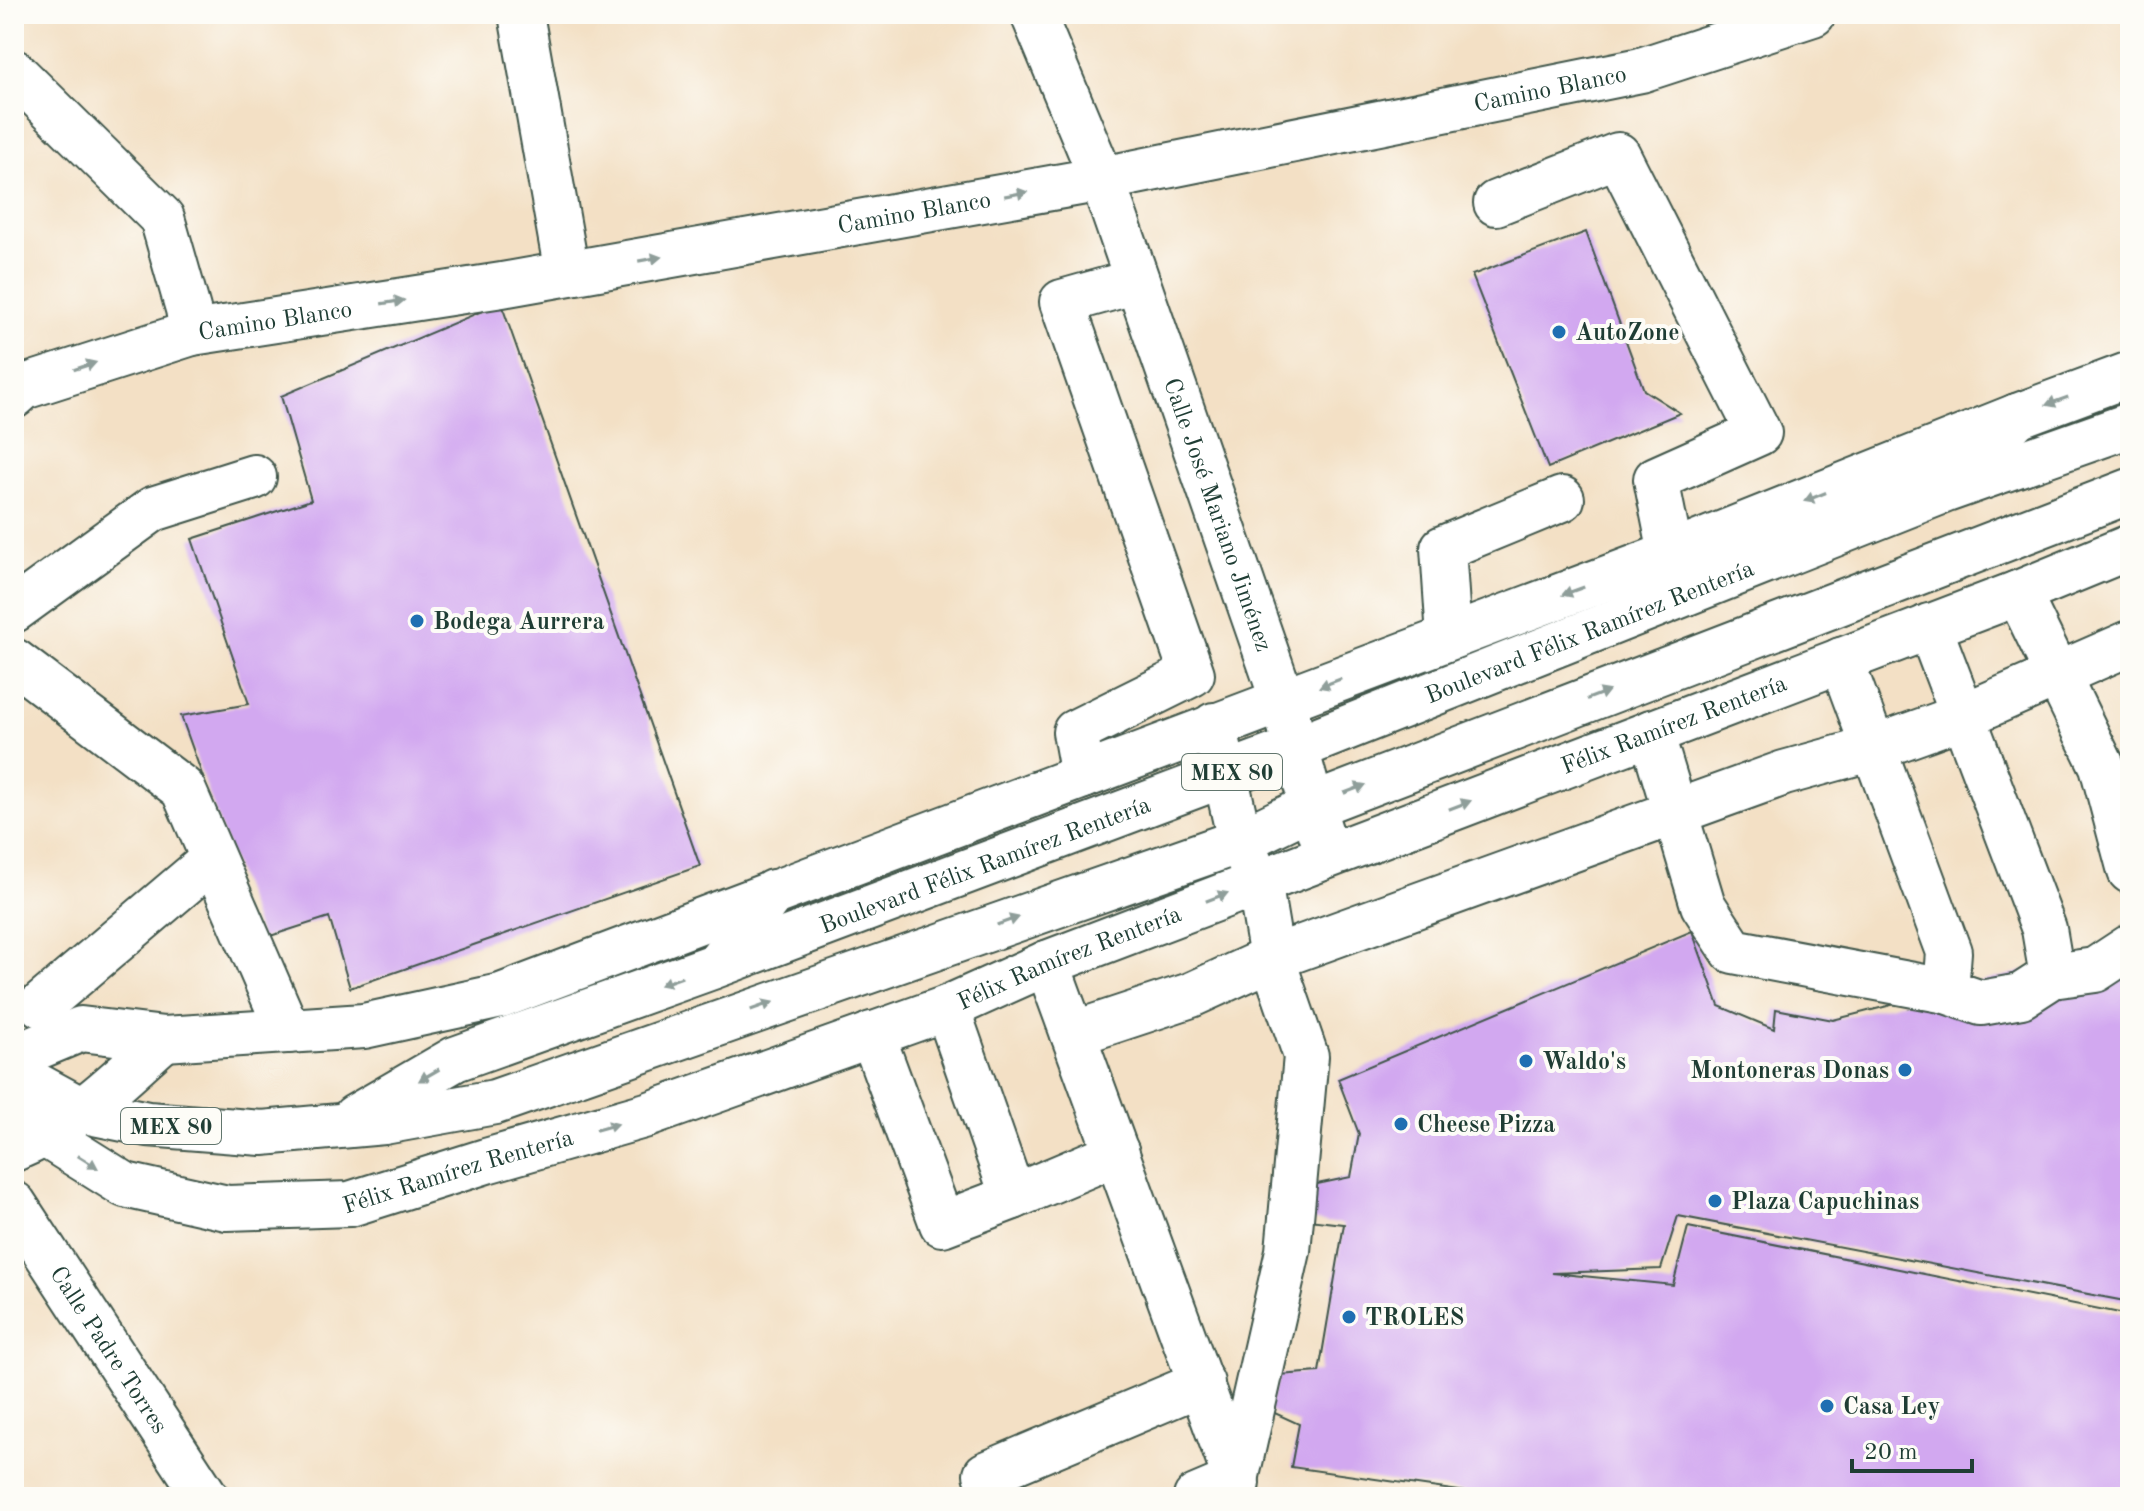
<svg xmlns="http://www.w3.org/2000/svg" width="2144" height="1511" font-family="'Old Standard TT',serif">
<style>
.building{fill:#d2a8f0}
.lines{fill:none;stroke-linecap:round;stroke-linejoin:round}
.minor-casing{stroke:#3f554a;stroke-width:48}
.major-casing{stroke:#3f554a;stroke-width:48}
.highway-casing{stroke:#3f554a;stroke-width:48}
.minor{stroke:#fff;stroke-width:44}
.major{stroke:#fff;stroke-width:44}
.highway{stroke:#fff;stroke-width:44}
.oneway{fill:#8f9e9a}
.poi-dot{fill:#1f6fb2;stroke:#fdfcf7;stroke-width:3}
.labels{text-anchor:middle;stroke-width:8;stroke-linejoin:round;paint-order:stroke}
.shield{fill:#fdfcf7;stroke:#62766e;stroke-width:2}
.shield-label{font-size:22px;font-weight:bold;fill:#1f3d34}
.street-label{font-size:24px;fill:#1f3d34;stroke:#fdfcf7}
.poi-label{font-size:24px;font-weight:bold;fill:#1f3d34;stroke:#fdfcf7;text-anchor:start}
</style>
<rect width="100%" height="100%" fill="#fdfcf7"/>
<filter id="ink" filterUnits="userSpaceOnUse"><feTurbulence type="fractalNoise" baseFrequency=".0125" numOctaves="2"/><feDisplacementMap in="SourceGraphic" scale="16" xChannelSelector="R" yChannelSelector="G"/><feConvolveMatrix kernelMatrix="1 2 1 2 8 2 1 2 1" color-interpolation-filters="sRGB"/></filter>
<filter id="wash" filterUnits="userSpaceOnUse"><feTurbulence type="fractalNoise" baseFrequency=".006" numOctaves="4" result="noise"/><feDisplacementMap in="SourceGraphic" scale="32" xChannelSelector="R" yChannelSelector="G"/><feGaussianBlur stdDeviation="1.8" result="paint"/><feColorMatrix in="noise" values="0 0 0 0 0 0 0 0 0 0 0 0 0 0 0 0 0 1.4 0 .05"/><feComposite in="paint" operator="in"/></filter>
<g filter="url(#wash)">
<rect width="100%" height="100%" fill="#f3e0c5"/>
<g id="blocks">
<g class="building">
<path d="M1586 232 1644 390 1680 413 1548 468 1472 275Z"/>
<path d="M501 303 700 866 350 988 329 917 261 939 181 716 249 704 192 539 311 500 281 396Z"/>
<path d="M1692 931 1719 1006 1774 1029 1776 1009 1833 1020 2130 944V1302L1678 1216 1661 1269 1552 1273 1673 1285 1688 1227 2130 1315V1497H1501L1291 1467 1299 1424 1268 1410 1279 1375 1319 1372 1344 1224 1291 1218 1308 1186 1351 1177 1359 1134 1338 1079Z"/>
</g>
</g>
</g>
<g filter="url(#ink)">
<use href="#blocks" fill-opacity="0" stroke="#3f554a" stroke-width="2"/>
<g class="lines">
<defs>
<g id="minor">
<path d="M521 14 567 273"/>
<path id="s1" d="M1033 14 1102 179 1283 701 1312 806 1328 855"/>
<path d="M14 72 162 218 188 309 192 333"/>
<path d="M1496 203 1618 155 1759 433 1656 479 1671 554"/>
<path id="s2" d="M14 396 24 387 192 333 502 285 1102 179 1641 70 1813 14"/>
<path d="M2018 593 2102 766 2130 871"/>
<path d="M14 610 153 509 254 477"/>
<path d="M1929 626 2044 929 2052 976"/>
<path d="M1449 637 1443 548 1562 499"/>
<path d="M1841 660 1949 952 1946 991"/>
<path d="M14 661 183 789 288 1031"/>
<path d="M1651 732 1703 905 1733 951 1946 991 1981 1003 2021 996 2052 976 2095 970 2130 947"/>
<path d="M1083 776 1075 732 1192 674 1062 302 1137 281"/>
<path d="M1047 963 1237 1483"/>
<path d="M41 1005 212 860"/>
<path d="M872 1034 942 1224 1013 1197 947 1008"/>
<path d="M1073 1034 1191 995 1272 958 1784 773 1874 748 1963 716 2130 643"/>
<path d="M14 1149C77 1123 114 1083 164 1039"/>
<path d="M1013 1197 1117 1153"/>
<path id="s3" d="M14 1204 206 1497"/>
<path d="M994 1497 986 1474 1202 1383"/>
<path d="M1196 1497 1236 1480 1288 1251 1306 1056 1272 958 1259 881 1240 841 1214 725"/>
</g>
<g id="major">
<path d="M14 1057 81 1029 164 1039 364 1026 501 996 1671 554 2017 416 2130 374"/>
<path id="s4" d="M14 1089 47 1136 125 1185 227 1208 350 1204 486 1161 647 1115 947 1008 1047 963 2018 593 2130 547"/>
</g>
<g id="highway">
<path d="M1953 483 2017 416"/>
<path d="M719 962 773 892"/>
<path d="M14 1073 84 1111 148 1124 262 1133 384 1122 495 1102 1240 841 1312 806 2130 491"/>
<path id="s5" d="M355 1117 455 1059 712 967 1296 748 1946 490 2130 425"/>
</g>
</defs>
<use href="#minor" class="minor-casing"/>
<use href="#major" class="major-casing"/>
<use href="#highway" class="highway-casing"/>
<use href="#minor" class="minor"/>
<use href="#major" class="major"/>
<use href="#highway" class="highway"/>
</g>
<defs><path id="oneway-solid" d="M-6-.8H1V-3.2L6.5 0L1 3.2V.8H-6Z" transform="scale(2)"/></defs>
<g class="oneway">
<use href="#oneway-solid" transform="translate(1016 194) rotate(-10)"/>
<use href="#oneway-solid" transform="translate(650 259) rotate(-10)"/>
<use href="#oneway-solid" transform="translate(393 302) rotate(-9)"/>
<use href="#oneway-solid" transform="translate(85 366) rotate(-18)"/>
<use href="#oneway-solid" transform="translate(2057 401) rotate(160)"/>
<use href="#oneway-solid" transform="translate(1815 497) rotate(158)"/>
<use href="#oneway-solid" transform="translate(1573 591) rotate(160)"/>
<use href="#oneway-solid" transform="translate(1330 683) rotate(159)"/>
<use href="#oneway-solid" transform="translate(1598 695) rotate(-21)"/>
<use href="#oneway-solid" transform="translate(1355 789) rotate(-21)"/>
<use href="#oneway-solid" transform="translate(1460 805) rotate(-21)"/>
<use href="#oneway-solid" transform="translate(1217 897) rotate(-21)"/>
<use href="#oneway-solid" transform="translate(1008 921) rotate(-19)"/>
<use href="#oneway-solid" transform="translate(671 981) rotate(160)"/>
<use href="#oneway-solid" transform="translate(762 1006) rotate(-19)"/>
<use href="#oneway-solid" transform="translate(429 1075) rotate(150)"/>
<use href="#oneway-solid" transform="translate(607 1127) rotate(-16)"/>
<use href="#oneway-solid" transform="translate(88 1162) rotate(32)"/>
</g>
</g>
<g class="poi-dot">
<circle cx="1559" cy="332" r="8"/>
<circle cx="417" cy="621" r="8"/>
<circle cx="1526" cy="1061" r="8"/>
<circle cx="1905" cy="1070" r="8"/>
<circle cx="1401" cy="1124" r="8"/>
<circle cx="1715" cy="1201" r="8"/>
<circle cx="1349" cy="1317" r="8"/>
<circle cx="1827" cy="1406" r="8"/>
</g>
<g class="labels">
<g class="shield">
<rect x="1182" y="754" width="100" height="36" rx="6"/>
<rect x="121" y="1108" width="100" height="36" rx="6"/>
</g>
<g class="shield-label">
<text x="1232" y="780">MEX 80</text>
<text x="171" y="1134">MEX 80</text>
</g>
<g class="street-label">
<text dy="8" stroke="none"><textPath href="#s2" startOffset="1570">Camino Blanco</textPath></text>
<text dy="8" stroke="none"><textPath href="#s2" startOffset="922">Camino Blanco</textPath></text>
<text dy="8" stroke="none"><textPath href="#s2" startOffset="274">Camino Blanco</textPath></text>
<text dy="8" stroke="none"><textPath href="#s1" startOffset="534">Calle José Mariano Jiménez</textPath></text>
<text dy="8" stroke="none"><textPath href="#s5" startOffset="1328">Boulevard Félix Ramírez Rentería</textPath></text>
<text dy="8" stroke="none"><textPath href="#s4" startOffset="1786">Félix Ramírez Rentería</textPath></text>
<text dy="8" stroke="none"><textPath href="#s5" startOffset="680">Boulevard Félix Ramírez Rentería</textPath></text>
<text dy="8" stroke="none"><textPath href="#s4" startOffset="1138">Félix Ramírez Rentería</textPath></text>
<text dy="8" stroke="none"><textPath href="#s4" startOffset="490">Félix Ramírez Rentería</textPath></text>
<text dy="8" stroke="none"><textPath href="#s3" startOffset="174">Calle Padre Torres</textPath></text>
</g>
<g class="poi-label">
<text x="1575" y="340">AutoZone</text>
<text x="433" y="629">Bodega Aurrera</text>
<text x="1542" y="1069">Waldo's</text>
<text x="1889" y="1078" text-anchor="end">Montoneras Donas</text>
<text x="1417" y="1132">Cheese Pizza</text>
<text x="1731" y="1209">Plaza Capuchinas</text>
<text x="1365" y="1325">TROLES</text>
<text x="1843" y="1414">Casa Ley</text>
</g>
</g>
<rect width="2144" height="1511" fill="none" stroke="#fdfcf7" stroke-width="48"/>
<path d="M1852 1459v12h120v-12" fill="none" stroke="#1f3d34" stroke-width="4"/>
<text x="1864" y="1459" font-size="24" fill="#1f3d34" stroke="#fdfcf7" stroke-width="6" paint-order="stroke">20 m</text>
</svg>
